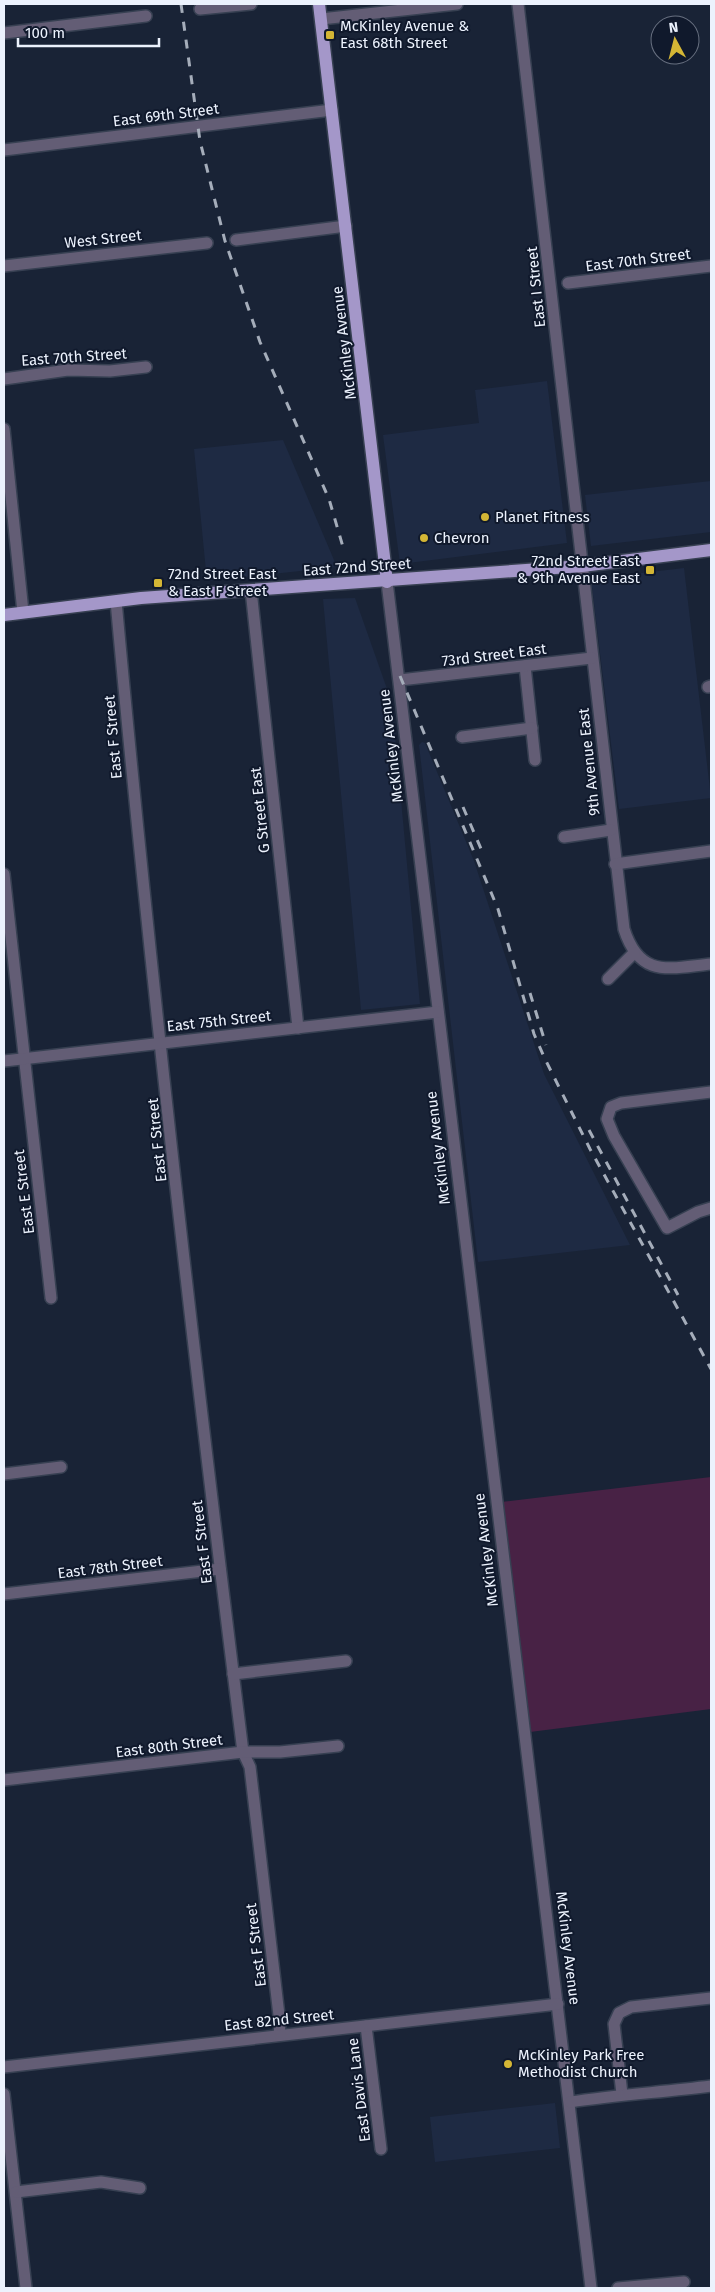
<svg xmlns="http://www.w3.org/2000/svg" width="715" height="2292" font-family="'Fira Sans',sans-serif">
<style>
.built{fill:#1e2a43}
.green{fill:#482245}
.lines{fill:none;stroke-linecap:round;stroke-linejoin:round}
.minor-casing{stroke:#374052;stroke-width:14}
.major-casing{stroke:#374052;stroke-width:15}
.minor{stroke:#635d75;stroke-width:11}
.major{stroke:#a497c9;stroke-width:12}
.rail{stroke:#a5adba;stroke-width:3;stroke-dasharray:9 9;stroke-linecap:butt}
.poi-dot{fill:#d4b635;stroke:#10192c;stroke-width:2}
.labels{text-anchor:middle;stroke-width:4;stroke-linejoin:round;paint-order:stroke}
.poi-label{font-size:15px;fill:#ecf2fd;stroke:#10192c;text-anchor:start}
.street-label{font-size:15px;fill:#ecf2fd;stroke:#10192c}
</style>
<rect width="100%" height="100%" fill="#192336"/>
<g class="built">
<path d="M547 381 567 543 400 564 383 435 479 423 475 390Z"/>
<path d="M283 440 337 567 207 581 194 449Z"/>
<path d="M711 481V532L591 546 585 495Z"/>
<path d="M684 568 711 798 619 809 591 579Z"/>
<path d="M355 598 392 703 420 1004 361 1010 323 599Z"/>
<path d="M422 742 425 743 474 861 544 1074 630 1245 478 1262 419 745Z"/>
<path d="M555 2103 560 2148 435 2162 430 2117Z"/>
</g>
<path class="green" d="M711 1477V1709L530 1732 501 1502Z"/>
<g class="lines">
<defs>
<g id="minor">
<path d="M518 4 624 929C640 979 669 968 711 964"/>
<path d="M200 9 251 4"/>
<path d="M321 19 457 4"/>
<path d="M4 33 146 16"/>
<path d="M4 150 332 110"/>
<path d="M236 240 346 226"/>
<path d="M4 266 207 243"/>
<path d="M568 283 711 266"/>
<path d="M4 379 68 370 110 371 146 367"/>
<path d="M4 429 23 612"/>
<path d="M387 582 591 2288"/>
<path d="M251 590 298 1028"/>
<path d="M116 601C151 985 195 1369 243 1752L250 1767 280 2024 279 2035"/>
<path d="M525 666 535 760"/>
<path d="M400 680 592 658"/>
<path d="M708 687 711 686"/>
<path d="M462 737 532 728"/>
<path d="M564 837 611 830"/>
<path d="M615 864 711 851"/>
<path d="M4 874 51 1298"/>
<path d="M608 979 634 953"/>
<path d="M4 1061 438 1012"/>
<path d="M711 1092 621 1103 611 1107 607 1119 614 1136 667 1228 698 1212 711 1208"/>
<path d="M4 1474 61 1467"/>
<path d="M4 1594 220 1569"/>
<path d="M233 1674 346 1661"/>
<path d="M4 1780 243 1752H280L338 1746"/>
<path d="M366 2026 381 2149"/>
<path d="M4 2067 558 2004"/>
<path d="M4 2094 26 2288"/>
<path d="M622 2094 614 2024 619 2013 631 2007 711 1998"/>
<path d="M570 2102C617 2095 664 2092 711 2086"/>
<path d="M16 2192 101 2182 140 2188"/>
<path d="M618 2288 684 2282"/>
</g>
<g id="major">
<path d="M319 4 387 582"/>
<path d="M4 615 141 598 582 566 711 550"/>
</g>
</defs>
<use href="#minor" class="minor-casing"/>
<use href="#major" class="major-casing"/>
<use href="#minor" class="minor"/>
<use href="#major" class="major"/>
<g class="rail">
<path d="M181 4 200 141 225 241 260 342 329 499 343 547"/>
<path d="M400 676 498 909 534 1034 545 1059 590 1149 711 1369"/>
<path d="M463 807 482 851"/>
<path d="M530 993 546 1045"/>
<path d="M589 1130 678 1295"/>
</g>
</g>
<g class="poi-dot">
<rect x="325" y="30" width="10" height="10" rx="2.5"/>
<circle cx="485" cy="517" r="5"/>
<circle cx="424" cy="538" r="5"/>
<rect x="645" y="565" width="10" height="10" rx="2.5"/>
<rect x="153" y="578" width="10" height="10" rx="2.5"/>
<circle cx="508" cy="2064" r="5"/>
</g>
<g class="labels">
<g class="poi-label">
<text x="340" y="31">McKinley Avenue &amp;<tspan x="340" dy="17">East 68th Street</tspan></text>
<text x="495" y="522">Planet Fitness</text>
<text x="434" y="543">Chevron</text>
<text x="640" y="566" text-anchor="end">72nd Street East<tspan x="640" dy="17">&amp; 9th Avenue East</tspan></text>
<text x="168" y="579">72nd Street East<tspan x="168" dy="17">&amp; East F Street</tspan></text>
<text x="518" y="2060">McKinley Park Free<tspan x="518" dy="17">Methodist Church</tspan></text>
</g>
<g class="street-label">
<text transform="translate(166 115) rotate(-7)" y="5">East 69th Street</text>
<text transform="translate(103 239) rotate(-6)" y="5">West Street</text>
<text transform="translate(638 260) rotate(-7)" y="5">East 70th Street</text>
<text transform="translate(536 287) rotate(-96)" y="5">East I Street</text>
<text transform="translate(344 343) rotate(-97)" y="5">McKinley Avenue</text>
<text transform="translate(74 357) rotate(-4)" y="5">East 70th Street</text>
<text transform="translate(357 567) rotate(-4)" y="5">East 72nd Street</text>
<text transform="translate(494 655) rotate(-7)" y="5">73rd Street East</text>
<text transform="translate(113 737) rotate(-95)" y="5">East F Street</text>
<text transform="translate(391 746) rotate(-97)" y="5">McKinley Avenue</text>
<text transform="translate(589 762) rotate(-96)" y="5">9th Avenue East</text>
<text transform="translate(260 810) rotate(-96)" y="5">G Street East</text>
<text transform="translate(219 1021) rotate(-6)" y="5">East 75th Street</text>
<text transform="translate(157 1140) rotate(-96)" y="5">East F Street</text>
<text transform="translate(438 1148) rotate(-97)" y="5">McKinley Avenue</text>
<text transform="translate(24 1192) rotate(-97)" y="5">East E Street</text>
<text transform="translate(202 1542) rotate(-97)" y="5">East F Street</text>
<text transform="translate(486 1550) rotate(-97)" y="5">McKinley Avenue</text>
<text transform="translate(110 1567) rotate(-7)" y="5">East 78th Street</text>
<text transform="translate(169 1746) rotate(-7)" y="5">East 80th Street</text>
<text transform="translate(256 1945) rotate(-97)" y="5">East F Street</text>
<text transform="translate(568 1948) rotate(83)" y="5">McKinley Avenue</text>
<text transform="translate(279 2020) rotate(-6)" y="5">East 82nd Street</text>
<text transform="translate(359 2090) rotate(-97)" y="5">East Davis Lane</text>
</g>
</g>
<rect width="715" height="2292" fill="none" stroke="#ecf2fd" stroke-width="10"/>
<g transform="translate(675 40) rotate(353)"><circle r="24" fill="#10192c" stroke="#687080"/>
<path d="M0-4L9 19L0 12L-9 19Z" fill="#d4b635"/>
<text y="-8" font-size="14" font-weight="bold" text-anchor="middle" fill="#ecf2fd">N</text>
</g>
<path d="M18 38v8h141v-8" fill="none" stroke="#ecf2fd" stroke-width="2.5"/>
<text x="25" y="38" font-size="15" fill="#ecf2fd" stroke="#10192c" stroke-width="4" paint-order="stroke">100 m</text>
</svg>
